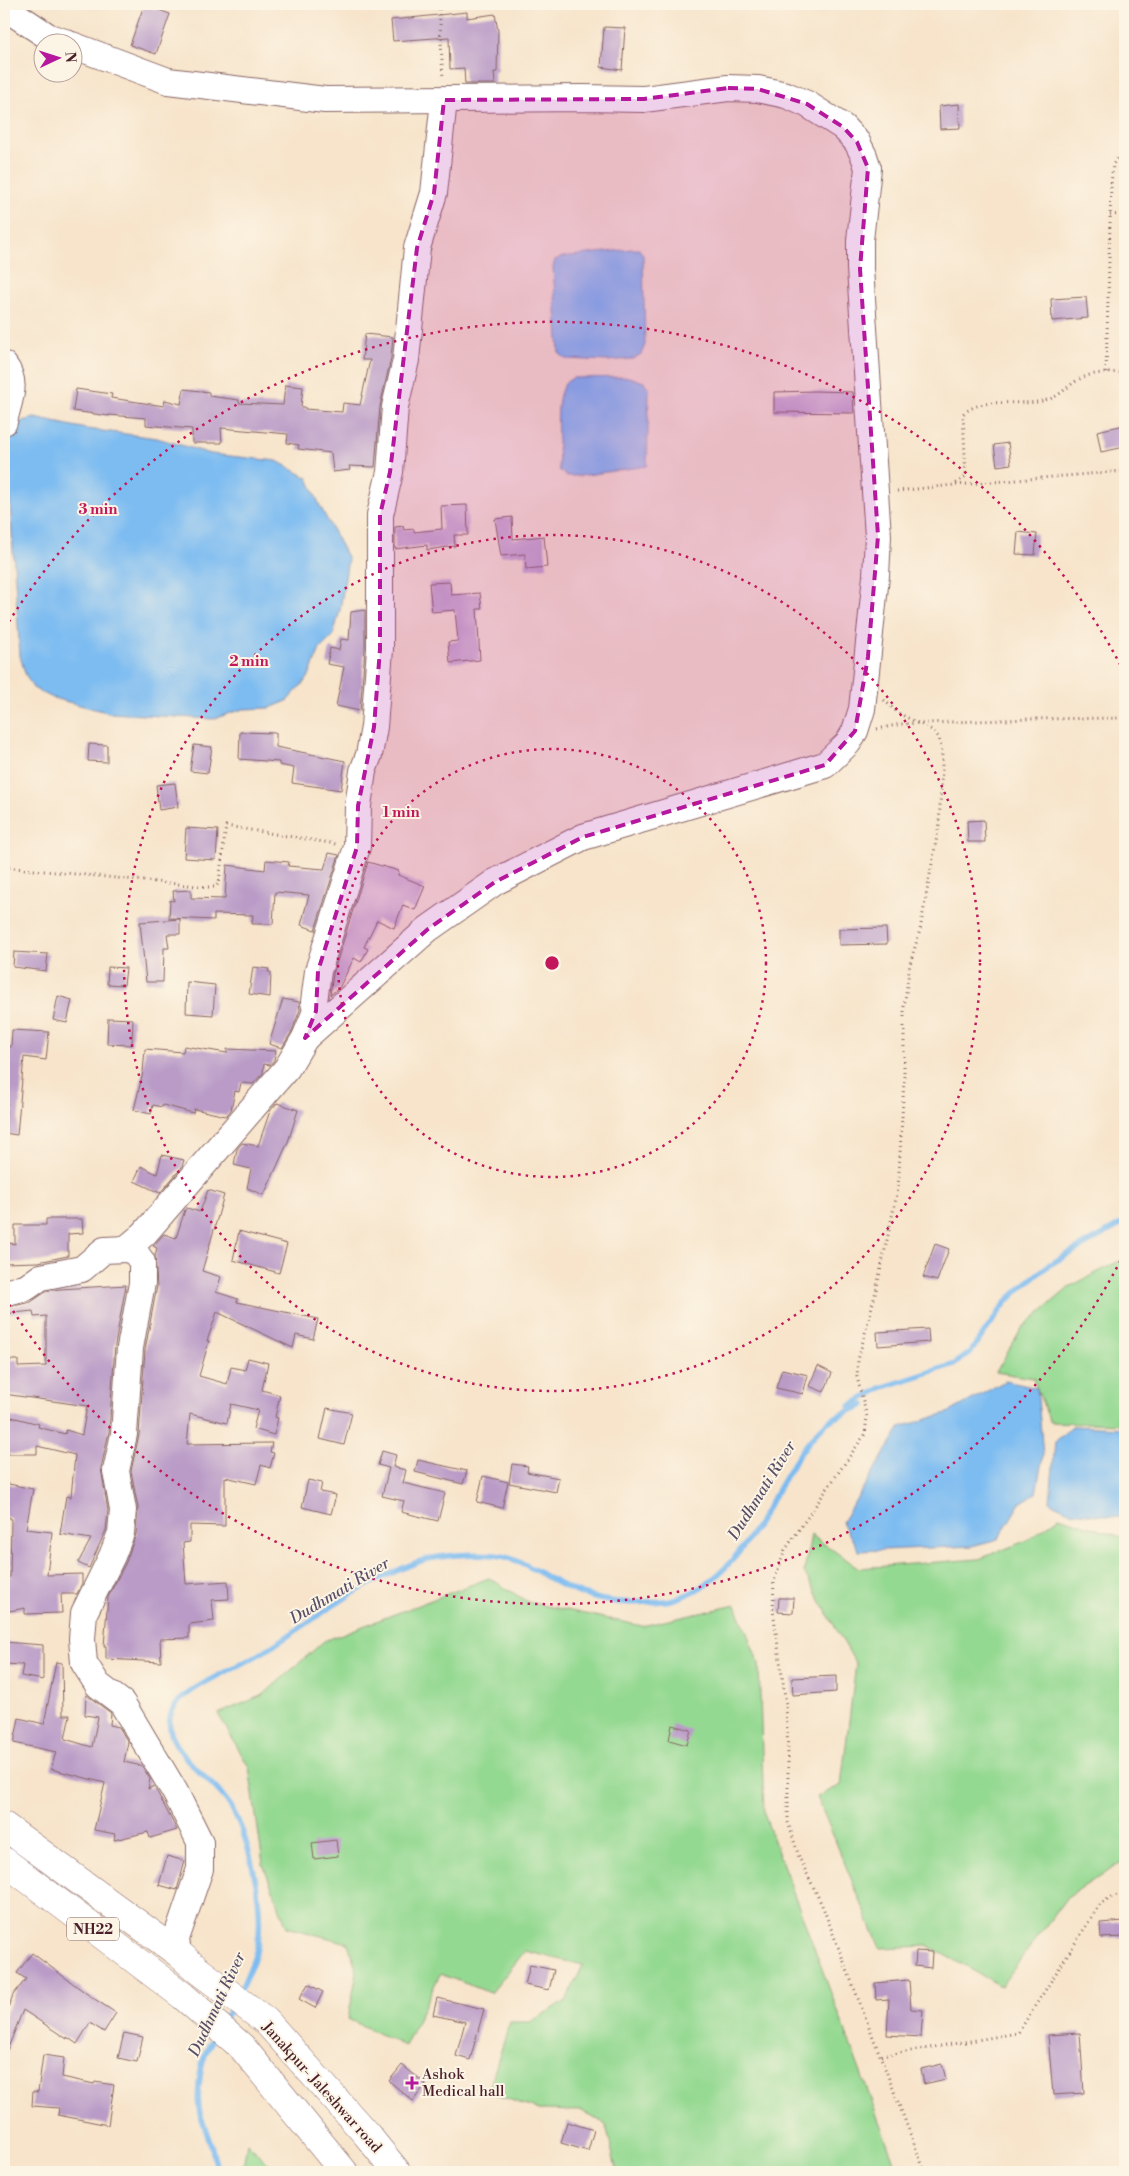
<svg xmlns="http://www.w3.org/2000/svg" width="1129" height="2176" font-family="'Libre Bodoni',serif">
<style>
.green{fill:#94d992;stroke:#6f7c5e}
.water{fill:#7dbcf1;stroke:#646e8e}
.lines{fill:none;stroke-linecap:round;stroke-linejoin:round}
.stream{stroke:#7dbcf1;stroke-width:5.5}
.building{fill:#ba9bc7}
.minor-casing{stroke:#876463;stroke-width:28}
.highway-casing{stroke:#876463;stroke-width:29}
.path{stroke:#876463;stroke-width:3;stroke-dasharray:1 4;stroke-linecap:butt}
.minor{stroke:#fff;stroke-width:26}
.highway{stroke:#fff;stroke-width:28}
.marked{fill:#b5179e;fill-opacity:0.2;stroke:#b5179e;stroke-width:4;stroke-dasharray:10 6;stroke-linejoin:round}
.ring{fill:none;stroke:#c2185b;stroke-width:2.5;stroke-dasharray:2.5 5}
.poi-dot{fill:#b5179e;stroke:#fcf5e5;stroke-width:2}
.labels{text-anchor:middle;stroke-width:4;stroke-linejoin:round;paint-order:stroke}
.shield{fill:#fcf5e5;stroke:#7f5f63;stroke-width:1}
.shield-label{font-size:14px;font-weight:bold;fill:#4a1f2b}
.poi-label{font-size:15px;fill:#4a1f2b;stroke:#fcf5e5;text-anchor:start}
.street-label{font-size:15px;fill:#4a1f2b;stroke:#fcf5e5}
.water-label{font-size:16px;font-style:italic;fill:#594e66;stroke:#fcf5e5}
.centre{fill:#c2185b;stroke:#fcf5e5;stroke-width:2.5}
.ring-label{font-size:15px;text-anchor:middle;font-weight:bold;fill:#c2185b;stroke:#fcf5e5;stroke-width:4;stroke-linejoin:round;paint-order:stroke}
</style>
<rect width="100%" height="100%" fill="#fcf5e5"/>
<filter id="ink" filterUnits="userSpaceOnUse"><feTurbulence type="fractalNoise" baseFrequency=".02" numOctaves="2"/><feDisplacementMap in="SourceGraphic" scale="10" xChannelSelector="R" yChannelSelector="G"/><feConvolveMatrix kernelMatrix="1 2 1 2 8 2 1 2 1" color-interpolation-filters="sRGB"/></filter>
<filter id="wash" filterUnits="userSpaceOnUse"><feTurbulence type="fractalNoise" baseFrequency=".0096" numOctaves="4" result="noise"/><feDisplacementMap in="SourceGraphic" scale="20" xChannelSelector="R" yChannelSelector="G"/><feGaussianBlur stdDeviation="1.12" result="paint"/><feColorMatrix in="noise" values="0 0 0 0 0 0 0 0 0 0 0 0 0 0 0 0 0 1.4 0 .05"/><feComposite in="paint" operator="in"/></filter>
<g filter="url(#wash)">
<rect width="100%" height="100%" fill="#f7e4cb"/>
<g class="green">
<path d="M1125 1258V1424L1050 1422 1033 1378 996 1372 1022 1328 1071 1286Z"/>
<path d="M1059 1517 1125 1538V1860L1067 1897 1001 1986 928 1946 880 1948 817 1797 841 1785 856 1664 804 1572 811 1535 859 1568 979 1559 1028 1540Z"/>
<path d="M489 1578 528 1602 642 1626 736 1605 759 1664 764 1814 898 2172H619L616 2169 606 2125 582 2111 539 2110 488 2092 510 2022H530L566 2001 583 1965 525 1951 491 1993 440 1974 405 2046 348 2019 357 1972 348 1943 287 1927 263 1864 249 1767 218 1714 263 1695 324 1641Z"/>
<path d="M247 2143 277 2172H242Z"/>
</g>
<g class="water">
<path d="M631 249H639L643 255 645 345 641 354 633 359 607 361 566 359 559 353 553 267 555 260 562 257Z"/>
<path d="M629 377 644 382 649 389 647 466 580 476H567L559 470C559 450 554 406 562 389 564 384 567 381 573 378Z"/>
<path d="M35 418 87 429 157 438 211 454 277 461 308 478 320 506 348 559 340 610 333 636 320 649 308 678 287 701 270 708 243 709 213 719 110 713 53 698 33 688 25 673 20 656 7 456C9 432 9 423 35 418Z"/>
<path d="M1005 1381 1037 1388 1043 1455 1036 1493 1020 1503 998 1539 972 1546 859 1551 842 1522 901 1427 950 1412Z"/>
<path d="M1072 1426 1125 1428V1518L1071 1512 1050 1502 1055 1442Z"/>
</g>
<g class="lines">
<g class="stream">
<path d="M240 1991C247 1975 255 1961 258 1943 264 1904 250 1837 229 1804 212 1777 157 1747 172 1711 182 1688 241 1666 263 1652 309 1624 351 1589 401 1569 410 1565 419 1561 428 1559 437 1557 447 1556 457 1555 472 1554 487 1553 502 1556 523 1561 541 1574 559 1584 588 1599 615 1605 648 1602 655 1601 664 1602 671 1600 753 1579 769 1478 823 1426 833 1416 851 1411 864 1405L850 1406 881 1388 955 1364 970 1353 1007 1301 1024 1285 1049 1265 1125 1222"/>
<path d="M223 2022 233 2004"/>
<path d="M216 2034C212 2041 207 2048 205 2055 200 2069 196 2098 200 2113 206 2133 215 2151 217 2172"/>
</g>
</g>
<g id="blocks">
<g class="building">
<path d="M144 5 170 14 156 54 130 45Z"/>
<path d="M467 12V18L495 14 498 31 497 72H494L495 84H465L464 68 450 69 449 37 393 41 391 20Z"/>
<path d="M604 27 625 28 622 70 601 67Z"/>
<path d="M959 104 960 128 940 129 939 106Z"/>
<path d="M1086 297 1088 318 1052 321 1051 299Z"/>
<path d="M365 334 393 337 391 358 380 406 375 467 349 466 350 470 333 472 331 453 298 449 299 445 287 443 288 434 221 428 222 443H192V429L146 425V418L109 415V416L73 411 76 389 112 394 111 398 164 406 165 400 181 404 184 389 209 392V396L239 400V403L283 405 285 385 303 387 301 407H305V409L342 412 343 403 360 405 370 360H362Z"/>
<path d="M815 391 853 392 854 413 774 412V392Z"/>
<path d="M1125 425V447L1101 452 1097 431Z"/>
<path d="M1008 443 1011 464 997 466 994 445Z"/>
<path d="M467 505 468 535H454L455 546 427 550V545L395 549V527L403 526 404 530 414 529V532L442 529 441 506Z"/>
<path d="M512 517 513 539 544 536 547 567 526 569 525 554 501 556 495 519Z"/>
<path d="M1018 532 1037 534 1035 555 1016 554Z"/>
<path d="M450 582 451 595 480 593 482 609H477L480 660 450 663 448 642 458 641 455 610 432 612 429 583Z"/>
<path d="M365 610V648L360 711 336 706 344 667 327 664 330 648 339 650 341 639 349 640 351 612Z"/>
<path d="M240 732 276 733V747L345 761 341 790 292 783 294 768 279 765V762L239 759Z"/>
<path d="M89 744 107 745V762L88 761Z"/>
<path d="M194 745 212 747 208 773 190 771Z"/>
<path d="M175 783 178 807 159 810 156 785Z"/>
<path d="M984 820 985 842H968L967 821Z"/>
<path d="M186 828 218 830 216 860 184 858Z"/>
<path d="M329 853 339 855 315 930 301 925 309 895 275 892 273 924H252L253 915 214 914V920L169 918 170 900 174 901 173 891 191 890V898L225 899 227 865 265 870 266 860 289 862 288 866 324 869Z"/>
<path d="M368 862 399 871 398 875 425 886 415 910 403 905 394 928 377 920 364 947 368 949 361 962 354 958 339 988 330 995 333 974Z"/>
<path d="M180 919V934H167L169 948H164L163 982H146L140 922Z"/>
<path d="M886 928 887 944 839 945V929Z"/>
<path d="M14 952 48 954 46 971 13 967Z"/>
<path d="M108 967 126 968 124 985 107 984Z"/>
<path d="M253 967 269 969 268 972H271L270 997 249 994Z"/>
<path d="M187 982 215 985 213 1015 186 1013Z"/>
<path d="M58 996 72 1000 67 1023 53 1020Z"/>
<path d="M283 999 299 1002 300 1010 292 1031 282 1048 269 1044Z"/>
<path d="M108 1018 133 1019 132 1045 107 1044Z"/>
<path d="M12 1030 49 1032 46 1060 24 1057 17 1135 4 1133 9 1083 4 1082V1046L11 1047Z"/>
<path d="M184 1046 227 1053V1049L276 1051 274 1060 270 1065 264 1064 263 1073 253 1084 241 1083 239 1092 235 1091 231 1110 226 1116 194 1109 193 1113 163 1105 162 1107 153 1105 151 1114 134 1110 143 1072 145 1049 183 1052Z"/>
<path d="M277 1103 298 1110 288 1142 264 1195 247 1188 251 1169 234 1165 237 1149 242 1143 258 1146 270 1111Z"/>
<path d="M162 1155 184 1160 182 1167 160 1193 134 1181 141 1166 157 1174Z"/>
<path d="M208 1190 224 1195 202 1271 221 1277 216 1292 238 1299 237 1302 318 1319 313 1339 296 1335 293 1348 217 1312 207 1341H209L199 1376 227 1384 231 1367 245 1370 248 1358 268 1363 262 1390 280 1395 275 1417 278 1418 274 1435 253 1429 258 1410 231 1404 227 1423 190 1414 187 1444 272 1443 270 1452 274 1453 270 1468 261 1465 256 1484 225 1477V1526L190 1525V1542L183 1543 186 1584 228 1581 229 1599 212 1600 214 1621 189 1624V1638L160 1639 161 1662 106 1659V1646H104L108 1597 126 1562 136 1534 138 1508 131 1471 139 1435 145 1350 157 1286 155 1256 157 1248 153 1246 164 1234 176 1238 185 1210 187 1208 200 1212Z"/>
<path d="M46 1219H82L83 1233 68 1234V1256L38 1262 4 1263V1242L15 1244V1225H46Z"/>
<path d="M239 1231 287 1244 279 1273 233 1260Z"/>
<path d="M935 1244 949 1249 937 1281 923 1277Z"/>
<path d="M126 1285 115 1345 109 1432 101 1468 108 1511 106 1530 89 1568 78 1563 91 1539 60 1534 66 1496 71 1497 75 1455 37 1446V1454H4V1415L39 1424 38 1427 65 1434 66 1430 82 1435 87 1406 4 1394V1360H18V1367L46 1366V1316L34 1317 33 1311 4 1314V1308L31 1302 47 1291 60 1289Z"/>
<path d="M928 1329 929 1342 878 1346 877 1332Z"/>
<path d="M818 1366 832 1373 824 1392 809 1386Z"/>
<path d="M782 1369 808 1375 803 1394 776 1388Z"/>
<path d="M327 1408 352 1413 344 1445 320 1439Z"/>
<path d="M382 1451 396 1455 393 1467 406 1470 403 1483 445 1493 438 1521 401 1512 404 1501 382 1496 389 1468 378 1465Z"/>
<path d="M418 1460 467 1471 463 1484 415 1472Z"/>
<path d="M512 1464 528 1466 527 1472 559 1478 556 1492 509 1483Z"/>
<path d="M483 1476 508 1482 502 1508 477 1502Z"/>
<path d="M308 1480 322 1483 320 1492 336 1495 331 1514 302 1507Z"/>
<path d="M4 1483 33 1489 26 1529 52 1532 47 1575 82 1574V1583L77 1594H61L62 1613 25 1614V1608L4 1612V1578L10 1577 11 1518 4 1517Z"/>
<path d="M779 1598H794L793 1613 778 1612Z"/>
<path d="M4 1642 43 1645V1680L21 1676 23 1665 4 1664Z"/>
<path d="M56 1662 62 1663 63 1715H70L65 1739 92 1747 98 1717 85 1715 86 1695 88 1696 111 1713 110 1725 119 1727 128 1742 124 1762 142 1766 150 1779 148 1789 154 1786 177 1830 150 1838 148 1832 114 1840 115 1834 94 1830 105 1783 51 1769 56 1752 14 1743 19 1718 44 1724Z"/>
<path d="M836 1676V1692L793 1695 792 1678Z"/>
<path d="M672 1725 691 1730 687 1745 669 1740Z"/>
<path d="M336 1840 338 1856 314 1859 312 1843Z"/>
<path d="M167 1856 185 1861 177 1890 159 1885Z"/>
<path d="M1125 1921V1937L1101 1938 1100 1923Z"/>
<path d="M916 1951 932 1952 931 1968 915 1966Z"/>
<path d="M32 1953 90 1996 116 2013 104 2032 90 2023 77 2044 67 2037V2039L23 2010 4 2058V2019L13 1995 26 1979 17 1973Z"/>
<path d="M530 1965 554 1970 549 1990 525 1985Z"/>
<path d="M909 1980 911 2009 923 2010 921 2037 887 2035 889 1999 876 2000 875 1983Z"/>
<path d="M308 1984 323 1992 315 2008 299 1999Z"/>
<path d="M437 1998 484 2009 470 2060 456 2056 465 2022 433 2015Z"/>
<path d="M124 2033 143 2037 137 2062 118 2058Z"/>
<path d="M1080 2033 1084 2093 1053 2095 1048 2035Z"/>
<path d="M43 2055 64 2058 62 2077 94 2084 95 2082 114 2085 108 2125 58 2115 59 2108 32 2106 33 2091 38 2092Z"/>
<path d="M942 2064 946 2079 924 2084 921 2069Z"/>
<path d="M402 2065 426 2084 413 2101 389 2081Z"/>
<path d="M567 2122 594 2130 588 2151 561 2143Z"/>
</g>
</g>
</g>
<g filter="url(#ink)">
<use href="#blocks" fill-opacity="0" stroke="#876463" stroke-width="1"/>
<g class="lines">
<defs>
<g id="minor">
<path d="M4 7 49 37 65 42"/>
<path d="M72 45 168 81 325 100 583 98 644 99 728 88 758 89 786 95 807 104 843 127 857 142 864 156 868 168 860 240V269L878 536 876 576 862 709 855 731 848 743 825 765 583 837 495 882 428 929 305 1038"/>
<path d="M4 365C19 384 8 401 4 422"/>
<path d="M126 1249 135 1252 142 1262V1283L130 1348 124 1434 116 1471 123 1510 121 1533 112 1556 84 1613 82 1639 84 1663 98 1685 122 1703 175 1792 200 1842V1869L176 1939 178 1953"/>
<path d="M4 1293 27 1287 41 1277 82 1269 104 1250 126 1249 144 1234 287 1068 305 1038 316 1011 314 1002 318 971 357 847 358 806 363 771 369 755 374 727 380 649V515L390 472 395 407 406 360 417 248 434 193 444 100"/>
</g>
<g id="highway">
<path d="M4 1826 178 1953 199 1971 266 2021 367 2135 397 2172"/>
<path d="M4 1861 183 1996 242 2047 344 2172"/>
</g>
</defs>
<use href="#minor" class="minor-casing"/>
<use href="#highway" class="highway-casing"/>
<g class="path">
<path d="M439 4 443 78"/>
<path d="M1110 215 1125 214"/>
<path d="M1106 373 1111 185 1113 164 1125 149"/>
<path d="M956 485 1125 471"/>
<path d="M897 491 954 485 966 476 963 414C981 397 1014 405 1037 402 1064 398 1063 386 1084 377 1095 372 1112 373 1125 372"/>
<path d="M884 700 898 713 934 731 939 738 942 751V769L939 825 920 930 910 964 904 1007V1081L898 1189 876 1291 858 1360 857 1377 867 1417 865 1434 785 1550 774 1581 773 1610 786 1704 788 1755V1822L799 1857 822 1905 925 2172"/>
<path d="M877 729 901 724 1029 719 1125 718"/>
<path d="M4 867 208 887H216L219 882 226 826 336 844"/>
<path d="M881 2056 1018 2033 1100 1904 1109 1898 1125 1892"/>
</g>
<use href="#minor" class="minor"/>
<use href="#highway" class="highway"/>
</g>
</g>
<path class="marked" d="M728 88 758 89 807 104 843 127 857 142 868 168 860 269 878 536 868 657 855 731 825 765 583 837 495 882 428 929 305 1038 316 1011 318 971 357 847 358 806 374 727 380 649V515L390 472 417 248 434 193 444 100 644 99Z"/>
<g class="ring">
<circle cx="552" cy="963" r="214"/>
<circle cx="552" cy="963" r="428"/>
<path d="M1124 1254A642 642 0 0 1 5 1298M5 628A642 642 0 0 1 1124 672"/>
</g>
<path class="poi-dot" d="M409.5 2075.5h5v5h5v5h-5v5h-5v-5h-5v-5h5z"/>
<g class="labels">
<rect class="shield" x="67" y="1917.5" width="52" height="23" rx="4"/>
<g class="shield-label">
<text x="93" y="1934">NH22</text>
</g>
<g class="poi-label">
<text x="422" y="2079">Ashok<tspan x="422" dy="17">Medical hall</tspan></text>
</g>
<g class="street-label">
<text transform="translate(322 2087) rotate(48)" y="5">Janakpur- Jaleshwar road</text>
</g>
<g class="water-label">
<text transform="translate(761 1490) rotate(-58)" y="6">Dudhmati River</text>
<text transform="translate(339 1590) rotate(-31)" y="6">Dudhmati River</text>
<text transform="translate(216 2004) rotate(-65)" y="6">Dudhmati River</text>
</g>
</g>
<circle cx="552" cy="963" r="8" class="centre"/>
<g class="ring-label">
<text x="98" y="514">3 min</text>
<text x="249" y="666">2 min</text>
<text x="401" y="817">1 min</text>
</g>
<rect width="1129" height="2176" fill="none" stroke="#fcf5e5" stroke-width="20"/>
<g transform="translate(58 58) rotate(86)"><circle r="24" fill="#fcf5e5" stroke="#b59f9b"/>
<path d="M0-4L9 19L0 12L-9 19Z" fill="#b5179e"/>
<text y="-8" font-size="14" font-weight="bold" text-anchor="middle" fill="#4a1f2b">N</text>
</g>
</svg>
